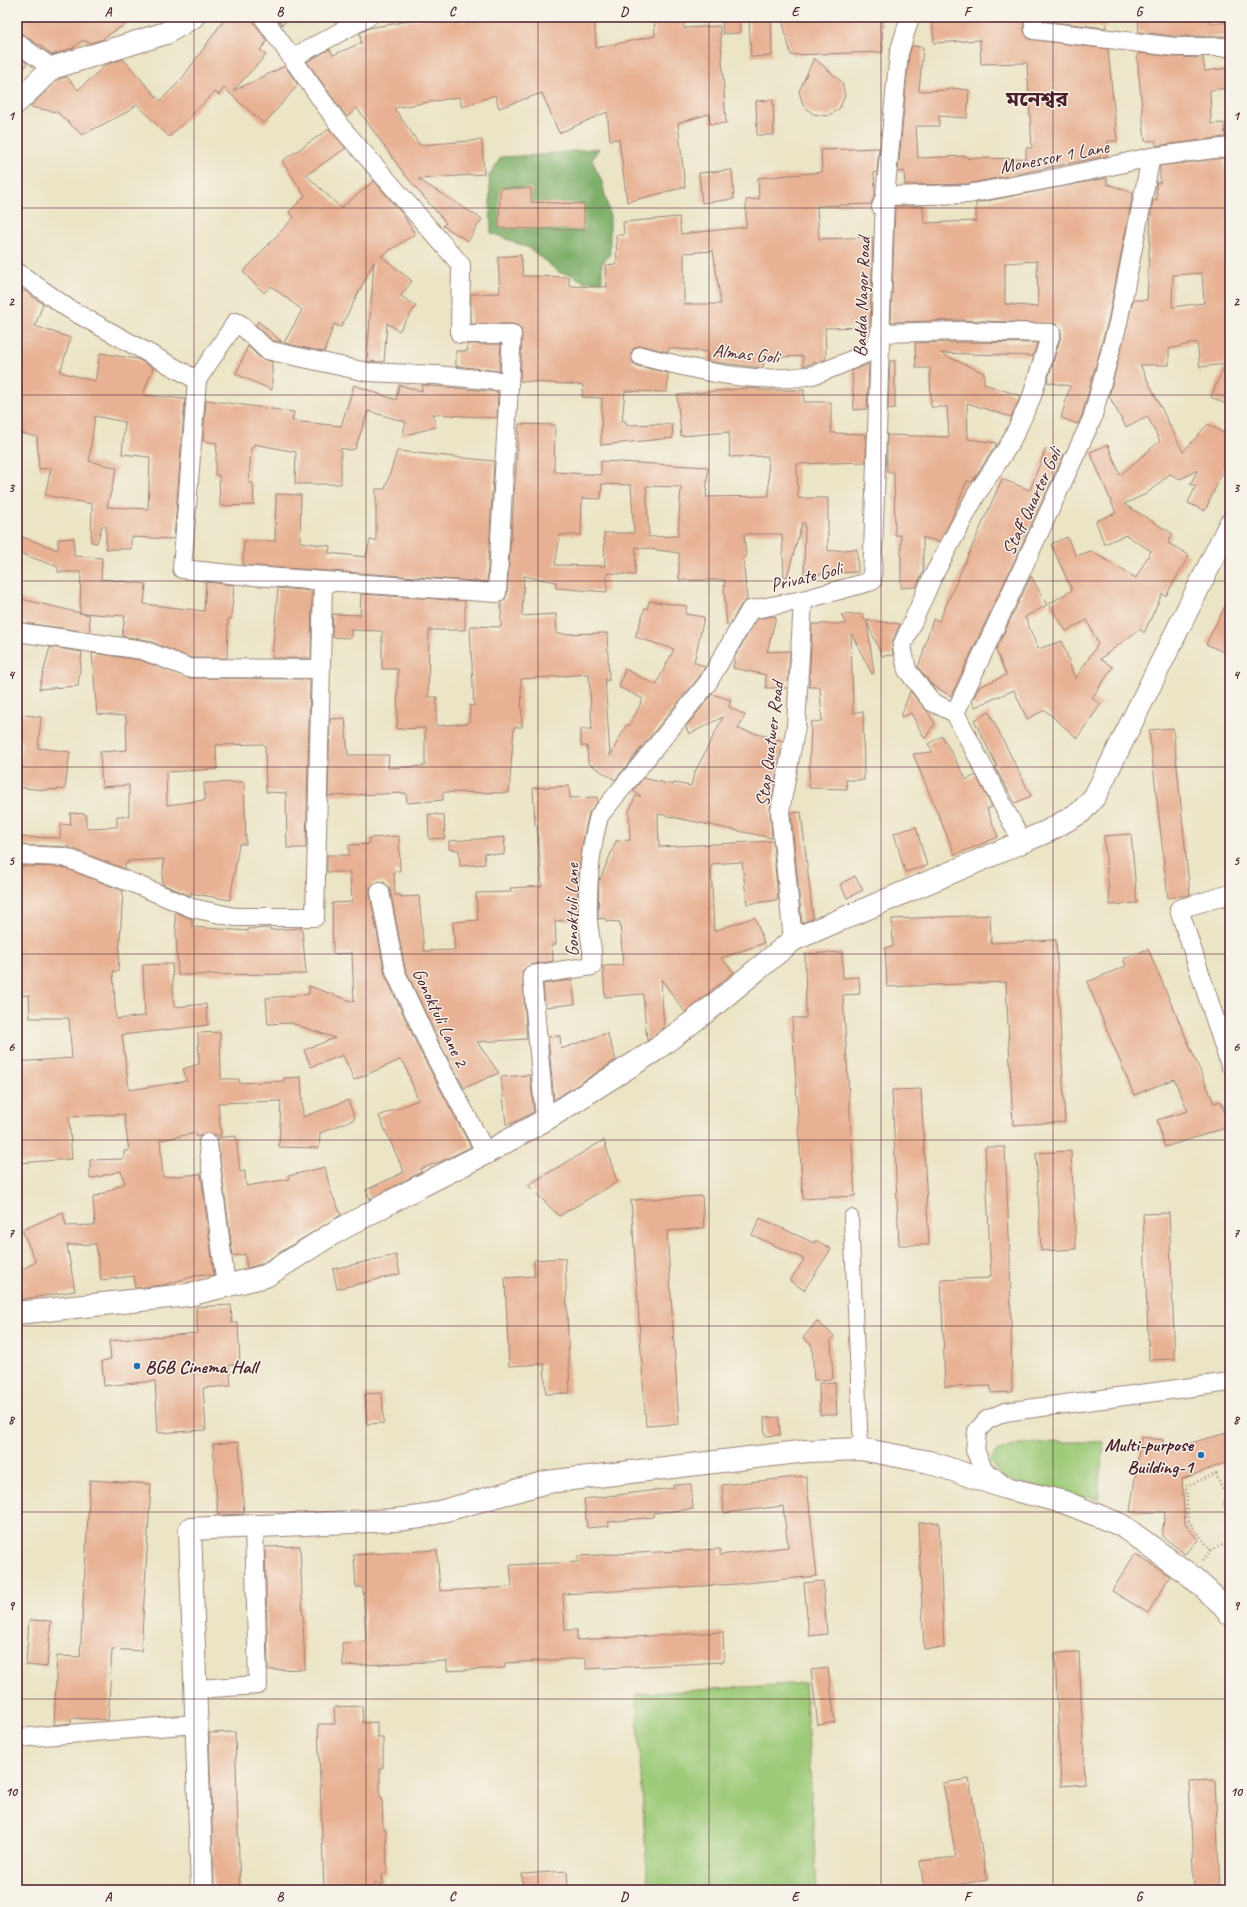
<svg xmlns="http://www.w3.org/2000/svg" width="1247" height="1907" font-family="Caveat,'Noto Sans Bengali',sans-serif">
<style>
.green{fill:#9ecb79;stroke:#747552}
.forest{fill:#7eaf69;stroke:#64674a}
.building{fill:#e8b193;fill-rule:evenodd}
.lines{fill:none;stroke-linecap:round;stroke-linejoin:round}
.service-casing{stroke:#9a8278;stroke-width:10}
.pedestrian-casing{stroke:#9a8278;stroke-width:16}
.minor-casing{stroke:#9a8278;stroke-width:20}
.tertiary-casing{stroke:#9a8278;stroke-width:24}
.path{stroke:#9a8278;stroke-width:2.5;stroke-dasharray:1 3;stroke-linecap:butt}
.service{stroke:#fff;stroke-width:9}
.pedestrian{stroke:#fff;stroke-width:14}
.minor{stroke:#fff;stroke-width:18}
.tertiary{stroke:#fff;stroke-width:22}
.grid{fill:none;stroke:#4a1f2b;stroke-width:1;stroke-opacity:0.55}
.poi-dot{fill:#1f6fb2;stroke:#f7f3e8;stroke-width:1.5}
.labels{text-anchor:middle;stroke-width:3;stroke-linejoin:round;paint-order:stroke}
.street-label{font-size:19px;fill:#4a1f2b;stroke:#f7f3e8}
.poi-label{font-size:19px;font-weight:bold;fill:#4a1f2b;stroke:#f7f3e8;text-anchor:start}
.quarter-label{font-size:21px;font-weight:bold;fill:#4a1f2b;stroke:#f7f3e8}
.neatline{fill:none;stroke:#4a1f2b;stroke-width:1.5}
.grid-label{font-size:13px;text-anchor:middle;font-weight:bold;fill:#4a1f2b}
</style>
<rect width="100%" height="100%" fill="#f7f3e8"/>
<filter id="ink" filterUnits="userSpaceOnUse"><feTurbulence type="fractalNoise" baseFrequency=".025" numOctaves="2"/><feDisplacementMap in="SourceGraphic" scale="8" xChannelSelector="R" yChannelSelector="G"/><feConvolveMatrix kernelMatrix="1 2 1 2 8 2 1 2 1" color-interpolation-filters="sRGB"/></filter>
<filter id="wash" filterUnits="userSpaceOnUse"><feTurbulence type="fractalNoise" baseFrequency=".012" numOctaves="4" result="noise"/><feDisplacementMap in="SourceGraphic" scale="16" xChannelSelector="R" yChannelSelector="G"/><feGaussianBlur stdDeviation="0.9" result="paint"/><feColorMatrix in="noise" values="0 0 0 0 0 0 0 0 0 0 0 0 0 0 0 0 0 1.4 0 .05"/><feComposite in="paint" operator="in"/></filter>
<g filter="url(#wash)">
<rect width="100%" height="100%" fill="#ebe4c5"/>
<g class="green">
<path d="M1058 1442H1104L1098 1499 1064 1494 1002 1478 989 1461 998 1451 1020 1444Z"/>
<path d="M805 1683 817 1890H648L636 1694Z"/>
</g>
<path class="forest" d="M599 148 592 160 602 182 610 216V254L602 263V281L584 282 572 275 560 273 529 248 491 233 489 176 501 157 540 155Z"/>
<g id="blocks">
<g class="building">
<path d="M17 17H138L103 38 104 39 90 43 83 40 73 48 52 55 39 44 38 45 23 34 17 33Z"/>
<path d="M226 17H253L254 23 267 41 260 50 266 55 233 91 285 66 298 85 264 124 224 88 219 95 215 92 169 137 137 104 129 111 82 135 57 112 30 107 59 79 67 77 78 90 106 65 123 59 160 101 181 80Z"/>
<path d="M276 17H290L282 25Z"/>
<path d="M432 17H460L462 23 474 17H594L596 48 655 36 654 17H684V28L720 26 726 123 710 124 709 114 678 123 685 187 627 202 619 139 610 140 607 112 559 133 542 93 499 108 495 95 462 107 459 97 394 108 420 145 482 140 484 174 418 179 482 219 468 241 443 226 446 223 405 175 357 108 347 117 307 62 330 49 333 55 361 43 360 33 369 28Z"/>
<path d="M722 17H739L740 33 723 34Z"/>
<path d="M836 17H882L883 52 791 55 782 19Z"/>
<path d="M932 17H1024V30L1028 39 1108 49 1117 141H1108L1107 156 967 184 905 185 904 171 898 172 909 55 912 46 923 47 919 91 950 90V88L969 90 967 118 939 116V126H916L918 158 967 156V158L1026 159V148H1032L1027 63 981 64 980 40 934 43Z"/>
<path d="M1044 17H1105L1106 28 1044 21Z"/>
<path d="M1138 17H1209L1210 24 1230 22V36H1176L1139 32Z"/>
<path d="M771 19 772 56 751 57 749 20Z"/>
<path d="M1140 53 1174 57 1203 58 1205 71 1230 68V88L1210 90 1211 124 1224 123 1225 137 1156 146V141H1145L1137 55Z"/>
<path d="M17 56 27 63 17 77Z"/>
<path d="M814 58 842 82 845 96 839 109 827 116 813 114 803 105 799 91Z"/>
<path d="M773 100 774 135H757L756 101Z"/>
<path d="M329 129 346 148 306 175 341 208 374 181 404 216 415 234 381 256 412 281 401 296 416 306 399 331 387 323 384 362 367 361 374 262 341 327 334 324 324 352 284 343 302 310 271 286 264 293 243 272 294 217 289 212 305 196 282 161Z"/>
<path d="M879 148 877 172 874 173 875 194 871 204 817 206 819 239 873 237 870 327 825 328 826 359 803 366V356L764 358 763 368 707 361 708 352 669 348 668 352 644 346H638L633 349 631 354 633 363 638 366 668 373 667 392 625 391 622 421H626V425L672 424 673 438 601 445 602 398 582 397 583 385 520 381 522 335 521 329 517 325 512 324H471V294L500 293 498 257 521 255 523 276 569 277V286L607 287 605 265 617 264 616 235H624L623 222 679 217 681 234 746 227V200L759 199 758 178 822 172 821 150ZM713 251 721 304H684V253Z"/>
<path d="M1224 158V170L1230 171V406L1211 397 1225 364 1200 367 1197 342 1169 349V365H1140L1183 452 1208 424 1230 437V455L1205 511 1188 503 1196 486 1190 484 1198 470 1180 479 1170 474 1146 494 1124 504 1173 534 1168 543 1189 555 1166 596 1162 594 1144 633 1140 629 1100 659 1113 667 1092 698 1101 704 1077 738 1045 710 1027 719 1014 690 975 707 972 701 979 687 1006 675 996 650 1031 576 1047 605 1025 617 1038 649 1062 641 1075 679 1098 644 1087 620 1066 631 1049 604 1072 590 1051 544 1067 537 1076 556 1091 551 1136 578 1151 551 1126 535 1104 544 1096 521 1116 513 1090 452 1108 445 1120 475 1160 441 1147 416 1126 427 1109 396 1133 300H1147L1151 212 1153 200 1157 201 1156 183H1160V166ZM1202 273 1204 303 1172 307 1173 275Z"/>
<path d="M732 170 734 199 702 203 699 173Z"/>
<path d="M1107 178V184L1133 193 1108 321 1082 415 1078 424 1061 418 1070 386 1047 382 1061 336V331L1056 324 961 320 891 322 895 206H923L924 223 976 221V203ZM1037 261 1038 307 1005 304V263Z"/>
<path d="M500 188H531V202L584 204V230L499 228Z"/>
<path d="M17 288 26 292 43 304 35 326 71 338 60 372 95 381 100 353 137 359 153 368 143 395 185 399 174 539 131 537V549H106V526H102L97 543 91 542 92 504 45 495 51 468 39 469 37 437 17 432ZM95 416 125 422 122 454 150 457 148 509 107 507 117 468 89 461Z"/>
<path d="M258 321 282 342 272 340 256 325Z"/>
<path d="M961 342 1037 343 1033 356 940 353 984 373V384L1021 396 1011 417 967 403 968 439 996 443V445L972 482 967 481 951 520 939 542 923 537V572L916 587 901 588V535H895L894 472H887V435L949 437 947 407H931L930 368H916L915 343Z"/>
<path d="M467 344H501L499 371 456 366V351H468Z"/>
<path d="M248 346 260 358 272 362V390L236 374Z"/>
<path d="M890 361H895V408L888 409Z"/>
<path d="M869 364 867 409 854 410 852 371Z"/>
<path d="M354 385 396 400 399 385 422 391V385L498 392 497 418 433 414 436 427 402 436 406 422 368 411 355 449 349 450 341 448V484H295L296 452 254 444 253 448H251L249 483H253L254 505 220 506 219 475H215L217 443 203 441 206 400 294 412 292 421 341 426Z"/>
<path d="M748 388 760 389 759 390H804V402H831V433L866 434V462L797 464 798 498H828V551L857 549 858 572 804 575 805 523H802L787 577 784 576 782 534H744L746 557 743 558 747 600 741 605 729 626 727 625 724 588 725 580H679V553L636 547 635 575 607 573V592L556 588V582L524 576 522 616 556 614 557 634 607 633 609 681 605 679 610 756 627 724 629 726 643 699 619 687 625 669 656 685 674 649 635 637 645 608 647 609 649 601 687 606 685 614 704 617 694 662 705 667 698 678 615 780 588 763 587 746H581V729H592L589 674 521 679 522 727H514L509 793 443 792V800L407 803 406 793 328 796 330 719 345 718 348 755H389L388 768 425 766V728L397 729 398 669H382V631L351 630V638L332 637 333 614 360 615 361 594 465 601V630H429L428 697H437L436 726 469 723 470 705 474 706 470 626 501 627V603L505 599 507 594 519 424 555 425 554 472 601 475V461L708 467 706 497 769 496 768 456 730 457 729 432 681 436 677 395ZM602 484 631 485 634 533H604L605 566 555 565 560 535H581L582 498 601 499ZM646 486 681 487 678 536 649 537Z"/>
<path d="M1046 448 1064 455 951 696 931 684 918 667 924 651H923L933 619 939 621 1002 479 1030 490Z"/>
<path d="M397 451 494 461 487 582 243 565 244 541H275L276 494 301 495 300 542 330 546 329 553 366 557 370 540 376 541V489H385Z"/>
<path d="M17 535 58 550V539L74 538V556L102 558 101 579 146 584 144 604 204 611 206 582 234 585 231 619H228L227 658H191L147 640 122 636 125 616 80 613 81 572H58V567L17 552Z"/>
<path d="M278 588 312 591 311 658H272Z"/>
<path d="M1230 596V655L1206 644Z"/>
<path d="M17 598 89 615 90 632 17 622Z"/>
<path d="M863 614 864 620 900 624 892 642 893 655 882 656 867 622 874 673 872 674 851 633 853 713 863 711 864 780H846L847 789 809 788 811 722 822 721 820 687H809L812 624H846L841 615Z"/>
<path d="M773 616 776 617 767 652 790 651 788 688H766V675L733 668 735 656 757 619Z"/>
<path d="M50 647 82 652 78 686 39 689Z"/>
<path d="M92 653 140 660 189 678 310 679 306 848H287L286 793 266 792 265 746 263 744 216 745 217 769 166 772 167 805 205 800 204 783 244 782 246 844H239L230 900 191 893V896L162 884 164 859 128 861V864H125V869L68 847 17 845V837L60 838 61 824 71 825 70 813 86 814V828L117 827V816H129V785L102 787 100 752 127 750 126 716 97 714Z"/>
<path d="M910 691 928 712 935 723 925 739 911 713 901 717Z"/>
<path d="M712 694 731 700 729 707 745 715 738 729 783 741 770 809 772 838 658 814 659 847 773 841 778 900 747 904 742 862 711 864 714 931 755 917 764 943 721 958 734 972 685 1012 661 979 664 1028 647 1041 643 994 605 997 603 966 623 965 620 922 606 921V918L598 919 599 877 600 880 616 841 630 840 629 811 636 796H641L633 791 643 778 673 785 674 783 691 786 694 774 723 717 689 734 686 727Z"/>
<path d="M989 712 1031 796 1015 803 995 767 997 766 974 720Z"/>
<path d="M17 714 41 717 38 748 70 752 65 789 43 790 17 787 22 740H17Z"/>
<path d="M1173 728 1190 895 1168 898 1149 730Z"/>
<path d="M942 736 967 780 976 775 992 807 987 809 998 837 955 855 913 754 933 752 928 744Z"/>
<path d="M569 786 570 798 597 797V802L589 813 583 840 578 880V920L555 921 556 944 552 945 553 961 530 965 522 971 527 1039 477 1042 499 1073 464 1088 439 1042 405 968 390 890 384 882H378L373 884 370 888V894L385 975 420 1051 471 1147 442 1161 420 1169 421 1172 370 1199 366 1190 404 1172 379 1116 418 1100 404 1062 402 1063 400 1060 354 1080 343 1055 311 1067 304 1050 335 1038 291 1023 268 1024 266 998 309 994V986L354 1002 352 953 333 954 332 903 352 902 350 872H327V855H349V845L369 844V838L399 836 400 871H394L395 895H401V897L419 896 424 951 455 950 453 922 478 920 476 893 511 892 510 888 542 886 537 825H535L533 788Z"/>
<path d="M801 812 813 918 802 923 791 813Z"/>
<path d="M428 814 444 815 445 838 429 839Z"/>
<path d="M916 827 927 866 905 872 894 833Z"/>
<path d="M1131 834 1137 903 1110 905 1104 836Z"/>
<path d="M505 837 504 855 484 853 485 864 460 866 459 850 449 849V841Z"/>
<path d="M17 866 62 867 123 891 118 972 113 971 116 1019 145 1016 143 965 172 964 174 1007 206 1004 208 1025 122 1035 129 1090 187 1081 183 1069 199 1064 198 1033 220 1032 221 1079H239V1083L284 1081V1078L301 1077 303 1117 348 1100 355 1119 320 1133 319 1148 279 1147 281 1101 218 1103 221 1135H215L207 1133 197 1137 196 1133 160 1140 163 1177 201 1174 214 1276 202 1274 163 1285 135 1288 134 1276 101 1280 96 1244 67 1245 75 1291 17 1300V1272L36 1262 22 1230 63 1212 66 1226 95 1225 93 1198 125 1183 121 1171 90 1179V1160L124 1159V1151H129L124 1114 69 1117 72 1159 17 1163V1062L72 1058 69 1018H30L29 995 17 996Z"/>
<path d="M855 876 863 890 847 898 840 884Z"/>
<path d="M175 912 192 919V927L248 931V929L270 928V930L302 928 306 974 178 975Z"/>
<path d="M990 915 991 943 1056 940 1065 1122 1013 1125 1006 982 887 987 885 948 893 947 892 919Z"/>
<path d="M1148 949 1214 1103 1221 1101 1229 1127 1165 1147 1157 1120 1188 1111 1174 1079 1134 1095 1087 982 1126 966 1123 959Z"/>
<path d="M842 952 843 978 859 977 860 994 843 995 855 1196 803 1199 792 1018H806L805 954Z"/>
<path d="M572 980 575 1004 545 1007 543 984Z"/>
<path d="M607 1033 616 1060 554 1100 548 1037 560 1036 561 1049Z"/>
<path d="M530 1075 534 1112 513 1123 506 1124 501 1077Z"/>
<path d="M921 1089 929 1245H899L892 1090Z"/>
<path d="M236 1136 240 1172 245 1171 246 1186 289 1179 288 1176 325 1167 330 1189 341 1215 261 1264 247 1268 245 1254 233 1256 217 1138Z"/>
<path d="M604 1140 617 1182 559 1216 528 1185Z"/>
<path d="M985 1147H1005L1010 1257 1012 1392 991 1393V1386L945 1387 941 1280 989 1278V1276H991Z"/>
<path d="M1071 1151 1076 1249 1041 1251 1036 1153Z"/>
<path d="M702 1196 704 1228 667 1231 679 1424 646 1426 631 1200Z"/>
<path d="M1169 1213 1175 1359 1149 1360 1143 1214Z"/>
<path d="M760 1218 814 1243 816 1240 831 1249 804 1290 790 1281 804 1259 752 1235Z"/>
<path d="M396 1255 400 1274 337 1289 333 1269Z"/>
<path d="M565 1258 570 1393 546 1394 544 1364 509 1366 505 1278 535 1276 534 1260Z"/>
<path d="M231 1305 232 1323H238L240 1364 229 1365 231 1386 203 1388 206 1430 158 1433 155 1381 104 1386 102 1361 111 1359 109 1341 198 1333 196 1307Z"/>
<path d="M817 1321 834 1336 831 1340 833 1379 814 1380 812 1345 803 1338Z"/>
<path d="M835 1382 837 1415H820L819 1383Z"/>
<path d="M382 1393 384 1423 367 1424 365 1394Z"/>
<path d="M779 1417 780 1435 765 1436 764 1418Z"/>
<path d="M1230 1432V1461L1182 1479 1185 1524 1198 1540 1185 1554 1162 1536 1165 1512H1130L1141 1437 1163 1440 1162 1451Z"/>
<path d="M239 1442 244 1514 218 1515 213 1444Z"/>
<path d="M806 1476 817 1576 736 1584 563 1594 565 1630H577V1640L723 1632 724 1662 586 1669V1658L505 1663V1668L447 1671V1661L343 1666 342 1643 366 1642 363 1587H356L354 1555 437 1550 440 1591 512 1587 510 1565 578 1562V1556L720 1549V1555L788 1547 783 1506 724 1513 722 1485Z"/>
<path d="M90 1480 151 1484 141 1651 112 1649 108 1720 71 1718V1723L54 1725 57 1656 80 1657Z"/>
<path d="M691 1484 693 1509 653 1513V1517L608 1522 609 1526 587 1528 584 1499 674 1488 673 1485Z"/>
<path d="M939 1522 944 1648 924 1649 918 1523Z"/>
<path d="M300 1546 305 1669 268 1670 265 1547Z"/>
<path d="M1135 1554 1170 1576 1148 1613 1112 1591Z"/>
<path d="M823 1581 827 1634 809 1636 804 1583Z"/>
<path d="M29 1620 51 1621 47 1667 26 1665Z"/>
<path d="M1079 1652 1085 1784 1061 1786 1055 1653Z"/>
<path d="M828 1668 835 1722 818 1725 811 1670Z"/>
<path d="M362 1706 363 1723 377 1722V1737H383V1768H380V1797H382L383 1829H386L387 1874H382L383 1884H374V1890H324L318 1724H335L334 1707Z"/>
<path d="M235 1732 240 1890H214L209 1733Z"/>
<path d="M969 1779 987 1880 924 1890 920 1861 956 1857 943 1783Z"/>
<path d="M1215 1780 1220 1890H1194L1189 1781Z"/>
<path d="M567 1871 568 1890H523L522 1874Z"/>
</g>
</g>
</g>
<g filter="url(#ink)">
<use href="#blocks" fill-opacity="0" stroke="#9a8278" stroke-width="1"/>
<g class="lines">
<defs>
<path id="service" d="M1230 1503H1228L1230 1507"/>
<path id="pedestrian" d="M851 1217 861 1449"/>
<g id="minor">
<path d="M1034 17V30L1175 47H1230"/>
<path d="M17 43 52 68"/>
<path d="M292 58 368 17"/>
<path d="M881 207 885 196 968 194 1061 177 1151 157 1230 147"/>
<path d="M17 272 69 309 197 380 236 322 240 324 267 350 367 372 436 375 509 382"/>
<path d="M641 356C694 369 751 385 807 376 823 374 850 360 867 353 876 349 877 342 880 333L961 331 1051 333 1032 396 1019 425 1009 445 976 495 933 576 902 646 907 670 932 702 955 713"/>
<path d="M197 380 182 569 239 575 497 593 512 334H460L461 265 340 126 263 17"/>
<path d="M17 632 143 650 189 668 321 669"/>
<path d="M955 713 1092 419 1118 323 1151 157"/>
<path d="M955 713 1022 842"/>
<path d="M17 855 64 857 135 884 192 908 235 917H315L323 582"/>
<path d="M380 892 395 971 430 1047 486 1153"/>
<path d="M1230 894 1179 909 1230 1065"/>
<path d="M793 940 780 811 796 726 803 600"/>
<path d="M545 1120 532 975 592 966C594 951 589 935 588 920 587 885 590 849 599 816L707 684 750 610 803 600 872 581 885 196 899 53 910 17"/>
<path d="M208 1143 226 1286"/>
<path d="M1001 1483 983 1469 975 1450 977 1431 987 1420 1005 1412 1230 1382"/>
<path d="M196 1689 258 1685 254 1526"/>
<path d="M17 1738 196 1724"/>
</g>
<g id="tertiary">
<path d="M17 102 52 68 166 33 193 17"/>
<path d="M17 1313 188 1295 266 1276 332 1234 411 1191 486 1153 545 1120 654 1051 707 1011 793 940 1048 831 1081 812 1095 796 1230 524"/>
<path d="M202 1890 190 1529 395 1520 421 1517 547 1482 807 1451 861 1449 929 1462 1006 1488 1064 1502 1121 1525 1191 1576 1223 1605 1230 1614"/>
</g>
</defs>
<use href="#service" class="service-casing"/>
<use href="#pedestrian" class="pedestrian-casing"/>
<use href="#minor" class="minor-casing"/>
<use href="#tertiary" class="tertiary-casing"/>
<g class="path">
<path d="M1211 1550 1188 1520 1186 1486 1216 1474 1223 1490"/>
<path d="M1203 1560 1211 1550 1230 1542"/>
</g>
<use href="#service" class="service"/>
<use href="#pedestrian" class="pedestrian"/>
<use href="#minor" class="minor"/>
<use href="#tertiary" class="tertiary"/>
</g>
</g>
<path class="grid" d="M194 17V1890M366 17V1890M538 17V1890M709 17V1890M881 17V1890M1053 17V1890M17 208H1230M17 395H1230M17 581H1230M17 767H1230M17 954H1230M17 1140H1230M17 1326H1230M17 1512H1230M17 1699H1230"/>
<g class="poi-dot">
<circle cx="137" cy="1366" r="4"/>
<circle cx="1201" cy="1455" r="4"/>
</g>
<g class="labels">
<g class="street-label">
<text transform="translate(1054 156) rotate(-11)" y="7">Monessor 1 Lane</text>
<text transform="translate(861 297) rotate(-88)" y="7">Badda Nagor Road</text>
<text transform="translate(746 353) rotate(6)" y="7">Almas Goli</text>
<text transform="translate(1031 501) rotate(-65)" y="7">Staff Quarter Goli</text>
<text transform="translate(806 576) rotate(-14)" y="7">Private Goli</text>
<text transform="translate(769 744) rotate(-83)" y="7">Stap Quatwer Road</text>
<text transform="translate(571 910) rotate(-90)" y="7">Gonoktuli Lane</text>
<text transform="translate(441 1017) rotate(65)" y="7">Gonoktuli Lane 2</text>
</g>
<g class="poi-label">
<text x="145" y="1373">BGB Cinema Hall</text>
<text x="1193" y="1451" text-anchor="end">Multi-purpose<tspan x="1193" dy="22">Building-1</tspan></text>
</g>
<g class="quarter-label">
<text x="1037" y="106">মনেশ্বর</text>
</g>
</g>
<rect width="1247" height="1907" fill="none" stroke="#f7f3e8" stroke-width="44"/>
<rect x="22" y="22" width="1203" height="1863" class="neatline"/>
<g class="grid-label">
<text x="108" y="16">A</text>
<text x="280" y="16">B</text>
<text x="452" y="16">C</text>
<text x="624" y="16">D</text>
<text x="795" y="16">E</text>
<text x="967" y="16">F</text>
<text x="1139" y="16">G</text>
<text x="11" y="120">1</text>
<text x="1236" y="120">1</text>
<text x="11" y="306">2</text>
<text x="1236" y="306">2</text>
<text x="11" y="492">3</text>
<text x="1236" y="492">3</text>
<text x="11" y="679">4</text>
<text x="1236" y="679">4</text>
<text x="11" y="865">5</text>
<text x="1236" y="865">5</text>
<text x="11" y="1051">6</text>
<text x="1236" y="1051">6</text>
<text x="11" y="1237">7</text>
<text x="1236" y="1237">7</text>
<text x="11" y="1424">8</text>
<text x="1236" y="1424">8</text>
<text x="11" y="1610">9</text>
<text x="1236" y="1610">9</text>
<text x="11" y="1796">10</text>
<text x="1236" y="1796">10</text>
<text x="108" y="1901">A</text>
<text x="280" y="1901">B</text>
<text x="452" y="1901">C</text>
<text x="624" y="1901">D</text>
<text x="795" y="1901">E</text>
<text x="967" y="1901">F</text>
<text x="1139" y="1901">G</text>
</g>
</svg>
